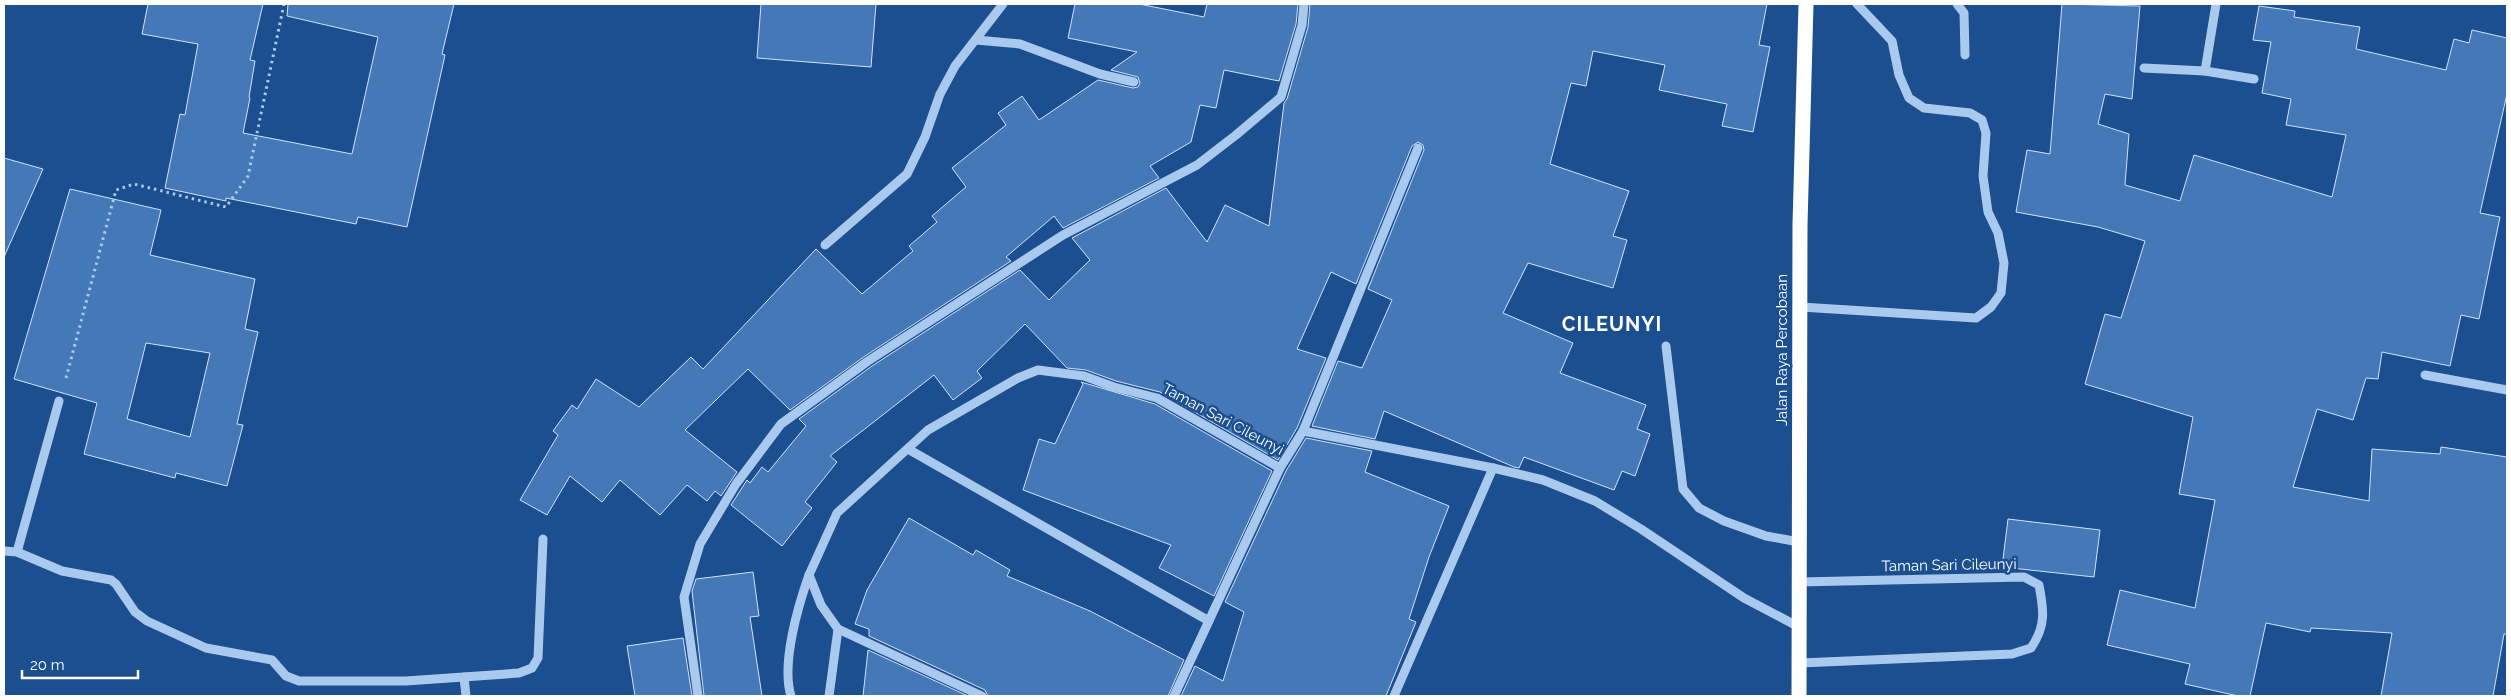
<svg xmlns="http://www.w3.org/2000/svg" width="2511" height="700" font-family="Raleway,sans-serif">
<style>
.building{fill:#4478b7;stroke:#cfe3fa;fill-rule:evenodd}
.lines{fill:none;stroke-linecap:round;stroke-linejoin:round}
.path{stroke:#a9c9ee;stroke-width:3;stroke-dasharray:2.5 4;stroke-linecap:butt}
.minor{stroke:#a9c9ee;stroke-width:9}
.highway{stroke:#fff;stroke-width:15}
.labels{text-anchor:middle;stroke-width:5;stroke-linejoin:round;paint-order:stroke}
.street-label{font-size:15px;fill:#fff;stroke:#1b4f8f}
.district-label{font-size:20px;font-weight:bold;letter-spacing:1px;fill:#fff;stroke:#1b4f8f}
</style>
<rect width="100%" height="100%" fill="#1b4f8f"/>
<g class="building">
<path d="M148 4H263L250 60 255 61 249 97 250 98 243 133 352 154 378 37 287 16 288 4H454L442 54 445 55 407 227 358 217 356 224 226 198V201L165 188 180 114 185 115 198 44 142 34Z"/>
<path d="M761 4H876L871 67 757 58Z"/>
<path d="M1075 4H1139L1204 17 1207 4H1298L1296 24 1279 81 1224 70 1216 108 1200 105 1191 142 1150 166 1159 178 1063 228 1054 216 1006 257 1011 261 865 356 790 410 748 369 685 430 737 472 721 496 715 491 707 501 687 485 660 515 620 480 602 502 570 476 547 515 520 500 558 435 553 431 572 405 577 409 596 379 639 407 691 357 703 369 816 249 862 294 913 251 909 246 937 222 932 216 966 187 952 168 1006 125 998 113 1022 96 1039 120 1098 80 1133 88 1138 87 1140 83 1138 77 1111 70 1137 52 1068 38Z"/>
<path d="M1310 4H1767L1759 45 1770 47 1753 132 1722 126 1727 104 1659 90 1665 65 1593 51 1586 86 1571 83 1550 164 1629 191 1613 236 1627 240 1613 288 1528 263 1503 313 1573 343 1560 373 1646 405 1637 429 1650 434 1635 476 1622 471 1614 490 1524 457 1519 468 1514 467 1384 411 1375 439 1312 426 1338 361 1362 368 1392 300 1368 289 1424 150 1423 145 1418 142 1412 146 1356 284 1331 272 1297 349 1326 358 1297 428 1278 460 1160 392 1116 381 1086 370 1067 368 1025 324 977 371 982 378 953 400 934 375 830 456 837 462 805 502 812 508 782 546 731 505 747 480 750 483 762 467 768 472 806 426 799 419 872 366 1020 270 1049 300 1090 260 1072 238 1166 188 1207 242 1225 205 1269 226 1284 103 1287 99 1308 27Z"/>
<path d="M2062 4 2140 6 2132 99 2105 94 2098 124 2129 134 2125 185 2180 201 2194 155 2332 197 2346 135 2286 125 2291 99 2262 93 2271 42 2253 40 2259 6 2295 11 2294 17 2360 27 2356 49 2446 70 2454 39 2469 43 2472 30 2507 38V94L2480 213 2500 217 2479 319 2461 315 2450 366 2382 352 2378 379 2366 378 2353 420 2317 409 2293 487 2369 501 2372 449 2440 454 2441 447 2507 457V634H2504L2493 696H2381L2392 633 2311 628 2310 632 2266 623 2250 696H2238L2185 684 2190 664 2107 645 2120 590 2195 608 2215 500 2179 494 2193 417 2085 384 2105 314 2121 318 2145 241 2098 227 2016 212 2027 150 2050 154Z"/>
<path d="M4 158 43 169 4 257Z"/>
<path d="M70 189 161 210 150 255 255 279 245 329 258 332 237 424 243 425 227 486 176 473 175 478 84 454 97 403 14 379ZM146 343 210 353 190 437 127 419Z"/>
<path d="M1081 382 1155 404 1272 471 1214 596 1159 568 1171 545 1023 490 1039 439 1055 444 1083 384Z"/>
<path d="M1306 438 1372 451 1365 472 1449 506 1429 557 1409 619 1416 622 1386 696H1181L1195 666 1223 681 1244 612 1225 602 1286 471Z"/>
<path d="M909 518 973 555 976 550 1010 570 1007 576 1090 611 1184 660 1168 696H988L985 690 869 636V629L855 624 867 590Z"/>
<path d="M2008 519 2100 530 2094 577 2002 567Z"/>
<path d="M753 572 759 616 750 617 762 696H704L692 591 696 579Z"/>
<path d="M683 638 692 696H635L627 646Z"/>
<path d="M868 650 968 696H863Z"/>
</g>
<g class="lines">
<path class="path" d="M66 378 116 190 134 184 226 207 248 176 284 4"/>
<g class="minor">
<path d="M1957 4 1964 13 1965 55"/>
<path d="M976 40 1020 44 1100 74 1134 82"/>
<path d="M2144 68 2205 71 2216 4"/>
<path d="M2205 71 2254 79"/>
<path d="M825 245 907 174 925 137 940 94 955 66 1003 4"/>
<path d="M1801 307 1976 318 1991 307 2001 293 2004 263 1998 233 1988 212 1983 176 1986 133 1982 120 1970 113 1924 108 1909 98 1899 75 1892 41 1857 4"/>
<path d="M1666 346 1683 489 1699 508 1724 521 1766 536 1799 542"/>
<path d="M2425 375 2507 390"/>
<path d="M1303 431 1418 148"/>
<path d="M908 449 1209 621"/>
<path d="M4 551 17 552 62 571 111 580 116 584 135 612 147 621 206 648 272 660 286 676 299 681H406L519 673 532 668 538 658 543 539"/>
<path d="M17 552 59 401"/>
<path d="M1799 582 2024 577 2039 585C2044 611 2046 626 2031 648L2012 654 1800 663"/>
<path d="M464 677 466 696"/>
<path d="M698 696 684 597 700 544 736 484 781 424 868 361 1063 235 1197 165 1236 135 1281 97 1302 25 1304 4"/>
<path d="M791 696C781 664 798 606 809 575"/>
<path d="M829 696 838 629"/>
<path d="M982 696 838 629 821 605 809 575 837 513 928 430 1018 378 1038 370 1084 376 1114 387 1157 398 1280 468 1303 431 1493 468 1543 480 1595 501 1641 529 1744 598 1799 627"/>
<path d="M1174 696 1280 468"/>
<path d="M1394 696 1493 468"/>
</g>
<path class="highway" d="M1799 696 1800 225 1806 4"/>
</g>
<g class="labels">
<g class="street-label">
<text transform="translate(1782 350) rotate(-90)" y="5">Jalan Raya Percobaan</text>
<text transform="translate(1223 419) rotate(28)" y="5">Taman Sari Cileunyi</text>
<text transform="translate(1949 565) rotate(-1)" y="5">Taman Sari Cileunyi</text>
</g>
<g class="district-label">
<text x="1612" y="331">CILEUNYI</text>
</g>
</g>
<rect width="2511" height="700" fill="none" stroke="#ffffff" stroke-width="10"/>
<path d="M22 670v8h116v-8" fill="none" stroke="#ffffff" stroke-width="2.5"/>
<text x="30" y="670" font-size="15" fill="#ffffff" stroke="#1b4f8f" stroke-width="4" paint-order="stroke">20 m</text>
</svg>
